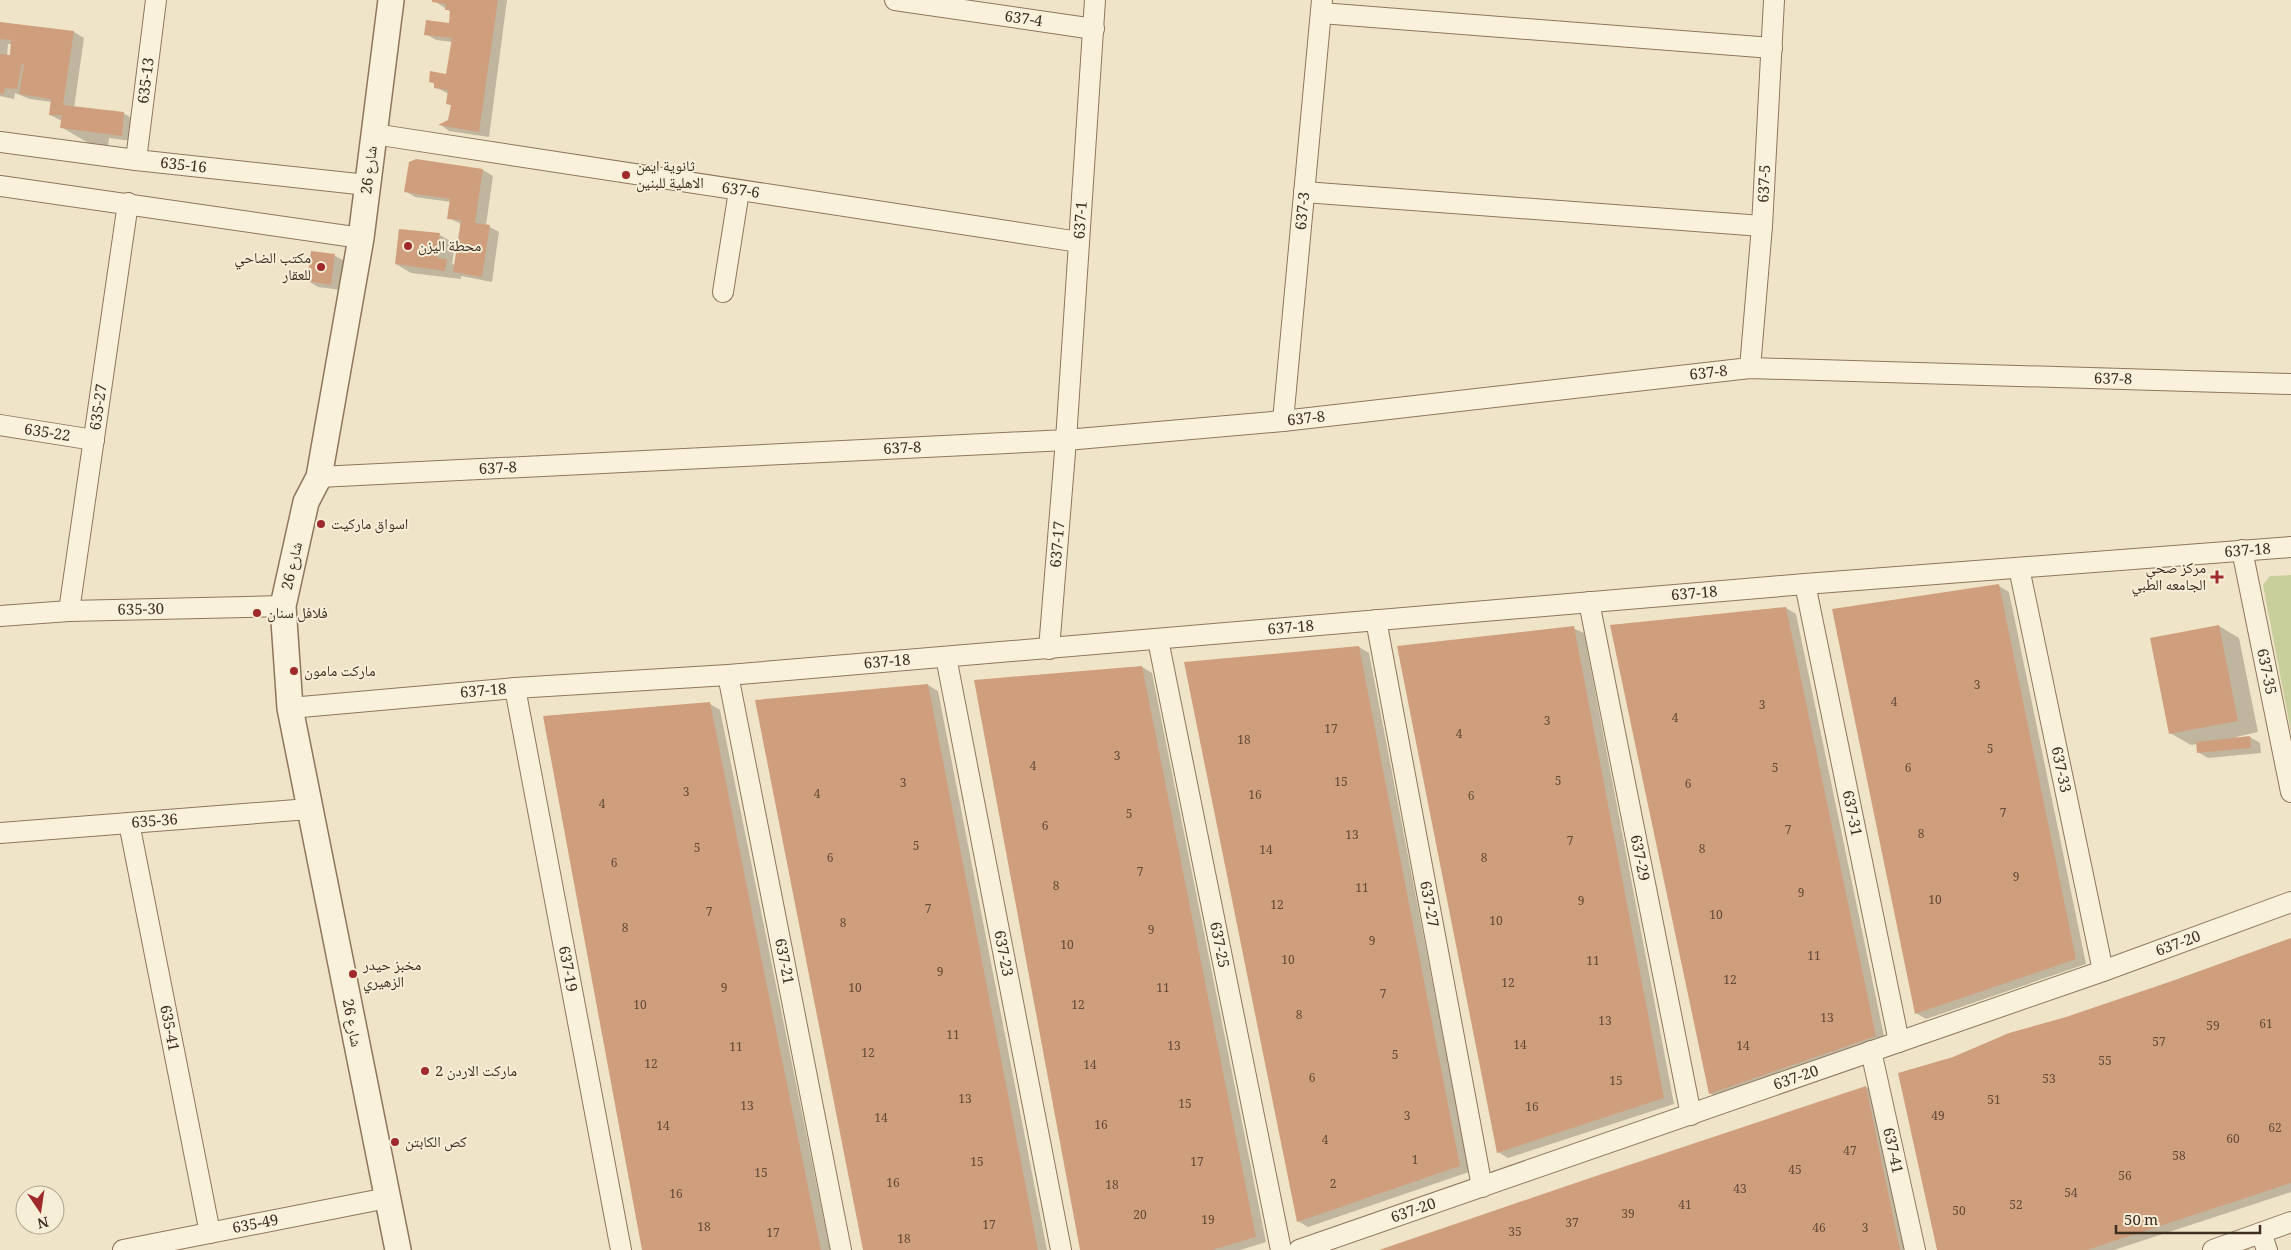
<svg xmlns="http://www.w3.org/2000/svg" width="2291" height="1250" font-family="Georgia,'Noto Naskh Arabic',serif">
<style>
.green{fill:#c9cf9b}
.shadow{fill:#0003;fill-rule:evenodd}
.building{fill:#cf9f7d}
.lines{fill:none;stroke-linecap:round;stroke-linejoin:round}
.minor-casing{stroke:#8d765c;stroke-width:22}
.tertiary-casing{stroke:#8d765c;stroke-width:28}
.minor{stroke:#faf1dc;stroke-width:20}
.tertiary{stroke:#faf1dc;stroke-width:25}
.poi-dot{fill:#9e2a2b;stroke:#f7eed8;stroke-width:2}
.labels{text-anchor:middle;stroke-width:4;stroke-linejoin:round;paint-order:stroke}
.number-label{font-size:12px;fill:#624a37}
.street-label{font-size:15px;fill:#3d2e20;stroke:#f7eed8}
.poi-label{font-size:15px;fill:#3d2e20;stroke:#f7eed8;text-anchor:start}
</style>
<rect width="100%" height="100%" fill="#f0e4c8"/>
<path class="green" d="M2291 575V732L2263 585 2270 576Z"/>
<g class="shadow">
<path d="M433 0H507L489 137 449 131 441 125 449 121 452 106 447 103 449 94 435 87 436 85 430 81 447 76 452 42 436 40 426 34 450 25 451 12Z"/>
<path d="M0 23 74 32 84 38 74 108 123 113 133 119 132 141 109 138 108 147 92 145 61 127 62 121 50 115 52 102 30 99 15 93 14 99 0 96ZM8 44H12L11 56H7Z"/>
<path d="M412 161 483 170 493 176 486 225 499 232 492 282 461 276V279L411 273 396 264 440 235 455 244 452 264 455 265 461 224 449 218 451 202 415 197 405 191Z"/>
<path d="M335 256 345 261 341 290 318 287 308 281Z"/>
<path d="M1999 586 2009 592 2086 964 1926 1019 1916 1013Z"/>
<path d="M1786 608 1796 614 1885 1041 1720 1099 1710 1093Z"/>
<path d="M2219 626 2239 638 2258 732 2236 737V739L2250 737 2260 743 2261 753 2208 758 2198 752 2197 744 2191 745 2170 733Z"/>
<path d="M1573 628 1584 633 1674 1104 1508 1158 1498 1152Z"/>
<path d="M1359 647 1369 653 1469 1172 1308 1227 1298 1221Z"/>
<path d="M1142 667 1152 673 1266 1242 1240 1250H1081Z"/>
<path d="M928 685 938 691 1047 1250H864Z"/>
<path d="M710 704 720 710 830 1250H643Z"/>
<path d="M2291 939V1192L2114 1250H1938L1953 1059Z"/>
<path d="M1866 1087 1876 1093 1909 1250H1381Z"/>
</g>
<g class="building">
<path d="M432 0H498L479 132 438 125 448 120 451 105 446 104 448 90 434 88V83L429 82 430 71 446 74 452 38 424 35 426 20 449 23 450 10H445L446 4 432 2Z"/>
<path d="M0 22 74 31 63 105 124 112 122 136 60 128 62 115H49L51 99 19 94 24 64H22L17 89 5 88 4 94 0 93V54L10 55 11 40 0 39Z"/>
<path d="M416 159 483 169 475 223 490 225 482 277 453 272 461 220 447 219 450 199 404 192 409 162Z"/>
<path d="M399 229 440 233 437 258 447 259 445 271 395 264Z"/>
<path d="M311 251 335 254 331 285 307 281Z"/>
<path d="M1999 584 2076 959 1915 1014 1832 609Z"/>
<path d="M1786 607 1876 1036 1709 1094 1610 625Z"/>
<path d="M2219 625 2238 721 2169 734 2150 638Z"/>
<path d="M1574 626 1664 1098 1497 1153 1397 646Z"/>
<path d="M1359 646 1460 1166 1297 1222 1184 662Z"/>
<path d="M1142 666 1256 1237 1212 1250H1080L974 680Z"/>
<path d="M928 684 1013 1120 1038 1250H863L755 700Z"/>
<path d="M710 702 758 942 821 1250H642L543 716Z"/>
<path d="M2250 736 2251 748 2197 753 2196 742Z"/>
<path d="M2291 938V1183L2087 1250H1937L1898 1073 1953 1057 2009 1033 2066 1017 2175 980Z"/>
<path d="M1866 1086 1900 1250H1379L1593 1177Z"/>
</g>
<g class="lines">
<defs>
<g id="minor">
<path id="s1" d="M895 0 1094 29"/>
<path d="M1321 13 1772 48"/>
<path id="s2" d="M374 134 1079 242"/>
<path id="s3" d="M0 142 136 160 367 185"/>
<path id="s4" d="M136 160 156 0"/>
<path d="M0 186 361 238"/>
<path d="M1304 192 1762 226"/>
<path d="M723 292 739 191"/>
<path id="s5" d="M1750 368 1762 226 1774 0"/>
<path id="s6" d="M1283 421 1322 0"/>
<path id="s7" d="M0 425 94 440"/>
<path id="s8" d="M319 477 1066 440 1283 421 1750 368 2291 384"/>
<path id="s9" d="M2242 550 2291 792"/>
<path id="s10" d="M2019 568 2103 971"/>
<path id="s11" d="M1805 584 1899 1042"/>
<path id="s12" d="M1589 602 1691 1115"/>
<path id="s13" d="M69 611 128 203"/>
<path id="s14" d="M0 616 69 611 283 606"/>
<path id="s15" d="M1376 620 1482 1187"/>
<path id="s16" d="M1158 640 1281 1250"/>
<path id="s17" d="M1049 649 1066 440 1095 0"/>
<path id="s18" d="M946 657 1061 1250"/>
<path id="s19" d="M728 675 841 1250"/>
<path id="s20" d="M515 688 621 1250"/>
<path id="s21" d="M290 708 515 688 728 675 1805 584 2291 547"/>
<path id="s22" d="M129 823 210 1233"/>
<path id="s23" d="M0 833 309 809"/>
<path id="s24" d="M1871 1051 1915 1250"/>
<path d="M2261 1233 2267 1250"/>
<path id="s25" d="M123 1250 387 1198"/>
<path id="s26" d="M1299 1250 2103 971 2291 902"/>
<path d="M2213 1250 2291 1222"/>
</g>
<path id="tertiary" d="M391 0 361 238 319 477 306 502 283 606 290 708 398 1250"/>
</defs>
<use href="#minor" class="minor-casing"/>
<use href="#tertiary" class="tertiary-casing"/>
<use href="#minor" class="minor"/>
<use href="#tertiary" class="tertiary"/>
</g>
<g class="poi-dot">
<circle cx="626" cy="175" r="5"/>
<circle cx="408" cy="246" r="5"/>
<circle cx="321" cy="267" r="5"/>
<circle cx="321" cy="524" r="5"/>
<path d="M2214.5 569.5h5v5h5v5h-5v5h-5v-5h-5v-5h5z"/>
<circle cx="257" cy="613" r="5"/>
<circle cx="294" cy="671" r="5"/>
<circle cx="353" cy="974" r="5"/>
<circle cx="425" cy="1071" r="5"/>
<circle cx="395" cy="1142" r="5"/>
</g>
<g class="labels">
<g class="number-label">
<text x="1977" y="689">3</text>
<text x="1894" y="706">4</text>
<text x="1762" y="709">3</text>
<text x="1675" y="722">4</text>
<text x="1547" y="725">3</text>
<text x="1331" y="733">17</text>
<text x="1459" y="738">4</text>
<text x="1244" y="744">18</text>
<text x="1990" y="753">5</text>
<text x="1117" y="760">3</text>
<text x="1033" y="770">4</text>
<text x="1775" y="772">5</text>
<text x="1908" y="772">6</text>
<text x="1558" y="785">5</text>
<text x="1341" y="786">15</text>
<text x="903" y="787">3</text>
<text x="1688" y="788">6</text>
<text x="686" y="796">3</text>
<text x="817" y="798">4</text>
<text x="1255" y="799">16</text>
<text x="1471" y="800">6</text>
<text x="602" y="808">4</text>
<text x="2003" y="817">7</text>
<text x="1129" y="818">5</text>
<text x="1045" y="830">6</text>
<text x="1788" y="834">7</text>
<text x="1921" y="838">8</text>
<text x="1352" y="839">13</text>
<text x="1570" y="845">7</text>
<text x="916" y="850">5</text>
<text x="697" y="852">5</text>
<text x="1702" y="853">8</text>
<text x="1266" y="854">14</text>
<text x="830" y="862">6</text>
<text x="1484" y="862">8</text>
<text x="614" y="867">6</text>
<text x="1140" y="876">7</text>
<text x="2016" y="881">9</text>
<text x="1056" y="890">8</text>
<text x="1362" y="892">11</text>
<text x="1801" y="897">9</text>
<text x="1935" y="904">10</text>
<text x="1581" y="905">9</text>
<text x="1277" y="909">12</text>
<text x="928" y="913">7</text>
<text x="709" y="916">7</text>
<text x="1716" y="919">10</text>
<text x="1496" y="925">10</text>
<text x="843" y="927">8</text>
<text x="625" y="932">8</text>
<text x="1151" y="934">9</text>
<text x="1372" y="945">9</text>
<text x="1067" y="949">10</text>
<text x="1814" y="960">11</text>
<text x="1288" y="964">10</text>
<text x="1593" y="965">11</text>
<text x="940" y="976">9</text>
<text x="1730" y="984">12</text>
<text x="1508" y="987">12</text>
<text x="724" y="992">9</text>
<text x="855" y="992">10</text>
<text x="1163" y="992">11</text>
<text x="1383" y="998">7</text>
<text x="640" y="1009">10</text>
<text x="1078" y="1009">12</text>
<text x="1299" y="1019">8</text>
<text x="1827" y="1022">13</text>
<text x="1605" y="1025">13</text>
<text x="2266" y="1028">61</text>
<text x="2213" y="1030">59</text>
<text x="953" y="1039">11</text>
<text x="2159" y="1046">57</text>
<text x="1520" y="1049">14</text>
<text x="1174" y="1050">13</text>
<text x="1743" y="1050">14</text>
<text x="736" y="1051">11</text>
<text x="868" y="1057">12</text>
<text x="1395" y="1059">5</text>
<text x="2105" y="1065">55</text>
<text x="651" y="1068">12</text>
<text x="1090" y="1069">14</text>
<text x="1312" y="1082">6</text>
<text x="2049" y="1083">53</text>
<text x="1616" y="1085">15</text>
<text x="965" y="1103">13</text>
<text x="1994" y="1104">51</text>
<text x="1185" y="1108">15</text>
<text x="747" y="1110">13</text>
<text x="1532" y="1111">16</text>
<text x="1407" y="1120">3</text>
<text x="1938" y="1120">49</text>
<text x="881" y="1122">14</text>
<text x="1101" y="1129">16</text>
<text x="663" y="1130">14</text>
<text x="2275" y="1132">62</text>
<text x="2233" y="1143">60</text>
<text x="1325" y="1144">4</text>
<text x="1850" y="1155">47</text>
<text x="2179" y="1160">58</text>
<text x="1415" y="1164">1</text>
<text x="977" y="1166">15</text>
<text x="1197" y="1166">17</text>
<text x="1795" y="1174">45</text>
<text x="761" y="1177">15</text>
<text x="2125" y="1180">56</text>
<text x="893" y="1187">16</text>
<text x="1333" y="1188">2</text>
<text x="1112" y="1189">18</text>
<text x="1740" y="1193">43</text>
<text x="2071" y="1197">54</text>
<text x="676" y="1198">16</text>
<text x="1685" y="1209">41</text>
<text x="2016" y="1209">52</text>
<text x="1959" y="1215">50</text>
<text x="1628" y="1218">39</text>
<text x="1140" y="1219">20</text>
<text x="1208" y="1224">19</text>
<text x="1572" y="1227">37</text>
<text x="989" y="1229">17</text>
<text x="704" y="1231">18</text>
<text x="1819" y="1232">46</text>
<text x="1865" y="1232">3</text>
<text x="1515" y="1236">35</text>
<text x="773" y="1237">17</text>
<text x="904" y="1243">18</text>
</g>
<g class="street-label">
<text dy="5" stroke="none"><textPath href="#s1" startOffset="130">637-4</textPath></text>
<text dy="5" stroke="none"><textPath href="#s4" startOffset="80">635-13</textPath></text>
<text dy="5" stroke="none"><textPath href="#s3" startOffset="185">635-16</textPath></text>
<text transform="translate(369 170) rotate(-83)" y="5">شارع 26</text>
<text dy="5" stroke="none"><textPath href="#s5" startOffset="185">637-5</textPath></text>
<text dy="5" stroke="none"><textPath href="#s2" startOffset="371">637-6</textPath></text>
<text dy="5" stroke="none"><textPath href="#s6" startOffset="211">637-3</textPath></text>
<text dy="5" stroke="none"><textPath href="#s17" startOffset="430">637-1</textPath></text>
<text dy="5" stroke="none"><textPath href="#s8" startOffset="1394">637-8</textPath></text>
<text dy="5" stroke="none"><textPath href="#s8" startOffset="1799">637-8</textPath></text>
<text dy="5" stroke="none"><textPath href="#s13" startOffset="206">635-27</textPath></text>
<text dy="5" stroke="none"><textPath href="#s8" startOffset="989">637-8</textPath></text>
<text dy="5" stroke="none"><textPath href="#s7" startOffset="48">635-22</textPath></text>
<text dy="5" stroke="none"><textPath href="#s8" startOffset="584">637-8</textPath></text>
<text dy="5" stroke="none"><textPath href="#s8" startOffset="179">637-8</textPath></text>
<text dy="5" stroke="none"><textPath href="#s17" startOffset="105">637-17</textPath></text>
<text dy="5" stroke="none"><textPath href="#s21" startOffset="1964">637-18</textPath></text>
<text transform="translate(292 566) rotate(-77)" y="5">شارع 26</text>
<text dy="5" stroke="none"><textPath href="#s21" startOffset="1409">637-18</textPath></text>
<text dy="5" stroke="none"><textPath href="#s14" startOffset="141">635-30</textPath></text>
<text dy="5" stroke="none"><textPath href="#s21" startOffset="1004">637-18</textPath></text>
<text dy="5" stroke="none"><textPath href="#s21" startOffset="599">637-18</textPath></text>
<text dy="5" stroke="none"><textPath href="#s9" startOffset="124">637-35</textPath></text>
<text dy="5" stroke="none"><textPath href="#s21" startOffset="194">637-18</textPath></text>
<text dy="5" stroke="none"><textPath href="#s10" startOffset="206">637-33</textPath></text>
<text dy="5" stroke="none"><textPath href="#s11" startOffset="234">637-31</textPath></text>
<text dy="5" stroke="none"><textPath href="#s23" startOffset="155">635-36</textPath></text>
<text dy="5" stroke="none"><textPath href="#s12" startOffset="261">637-29</textPath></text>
<text dy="5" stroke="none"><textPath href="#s15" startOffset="289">637-27</textPath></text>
<text dy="5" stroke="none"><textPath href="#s26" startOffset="931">637-20</textPath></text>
<text dy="5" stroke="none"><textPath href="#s16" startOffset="311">637-25</textPath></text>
<text dy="5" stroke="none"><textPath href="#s18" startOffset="302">637-23</textPath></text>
<text dy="5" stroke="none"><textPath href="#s19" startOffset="292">637-21</textPath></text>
<text dy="5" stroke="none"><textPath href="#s20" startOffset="286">637-19</textPath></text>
<text transform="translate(352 1023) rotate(79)" y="5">شارع 26</text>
<text dy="5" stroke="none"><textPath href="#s22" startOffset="209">635-41</textPath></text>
<text dy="5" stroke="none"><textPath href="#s26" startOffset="526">637-20</textPath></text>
<text dy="5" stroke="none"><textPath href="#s24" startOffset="102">637-41</textPath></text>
<text dy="5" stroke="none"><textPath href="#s26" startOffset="121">637-20</textPath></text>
<text dy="5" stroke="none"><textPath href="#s25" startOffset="135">635-49</textPath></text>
</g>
<g class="poi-label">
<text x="636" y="171">ثانوية ايمن<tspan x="636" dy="17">الاهلية للبنين</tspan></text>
<text x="418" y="251">محطة اليزن</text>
<text x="311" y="263" text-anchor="end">مكتب الضاحي<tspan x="311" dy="17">للعقار</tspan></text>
<text x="331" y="529">اسواق ماركيت</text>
<text x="2206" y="573" text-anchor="end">مركز صحي<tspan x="2206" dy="17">الجامعه الطبي</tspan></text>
<text x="267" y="618">فلافل سنان</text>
<text x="304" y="676">ماركت مامون</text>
<text x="363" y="970">مخبز حيدر<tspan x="363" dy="17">الزهيري</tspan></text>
<text x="435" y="1076">ماركت الاردن 2</text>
<text x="405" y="1147">كص الكابتن</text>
</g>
</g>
<g transform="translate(40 1210) rotate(167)"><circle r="24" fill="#f7eed8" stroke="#ada18e"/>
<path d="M0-4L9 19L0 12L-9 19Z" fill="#9e2a2b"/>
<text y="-8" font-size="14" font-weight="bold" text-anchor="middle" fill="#3d2e20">N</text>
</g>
<path d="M2116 1225v8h144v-8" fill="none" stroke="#3d2e20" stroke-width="2.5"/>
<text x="2124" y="1225" font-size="15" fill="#3d2e20" stroke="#f7eed8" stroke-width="4" paint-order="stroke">50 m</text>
</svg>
